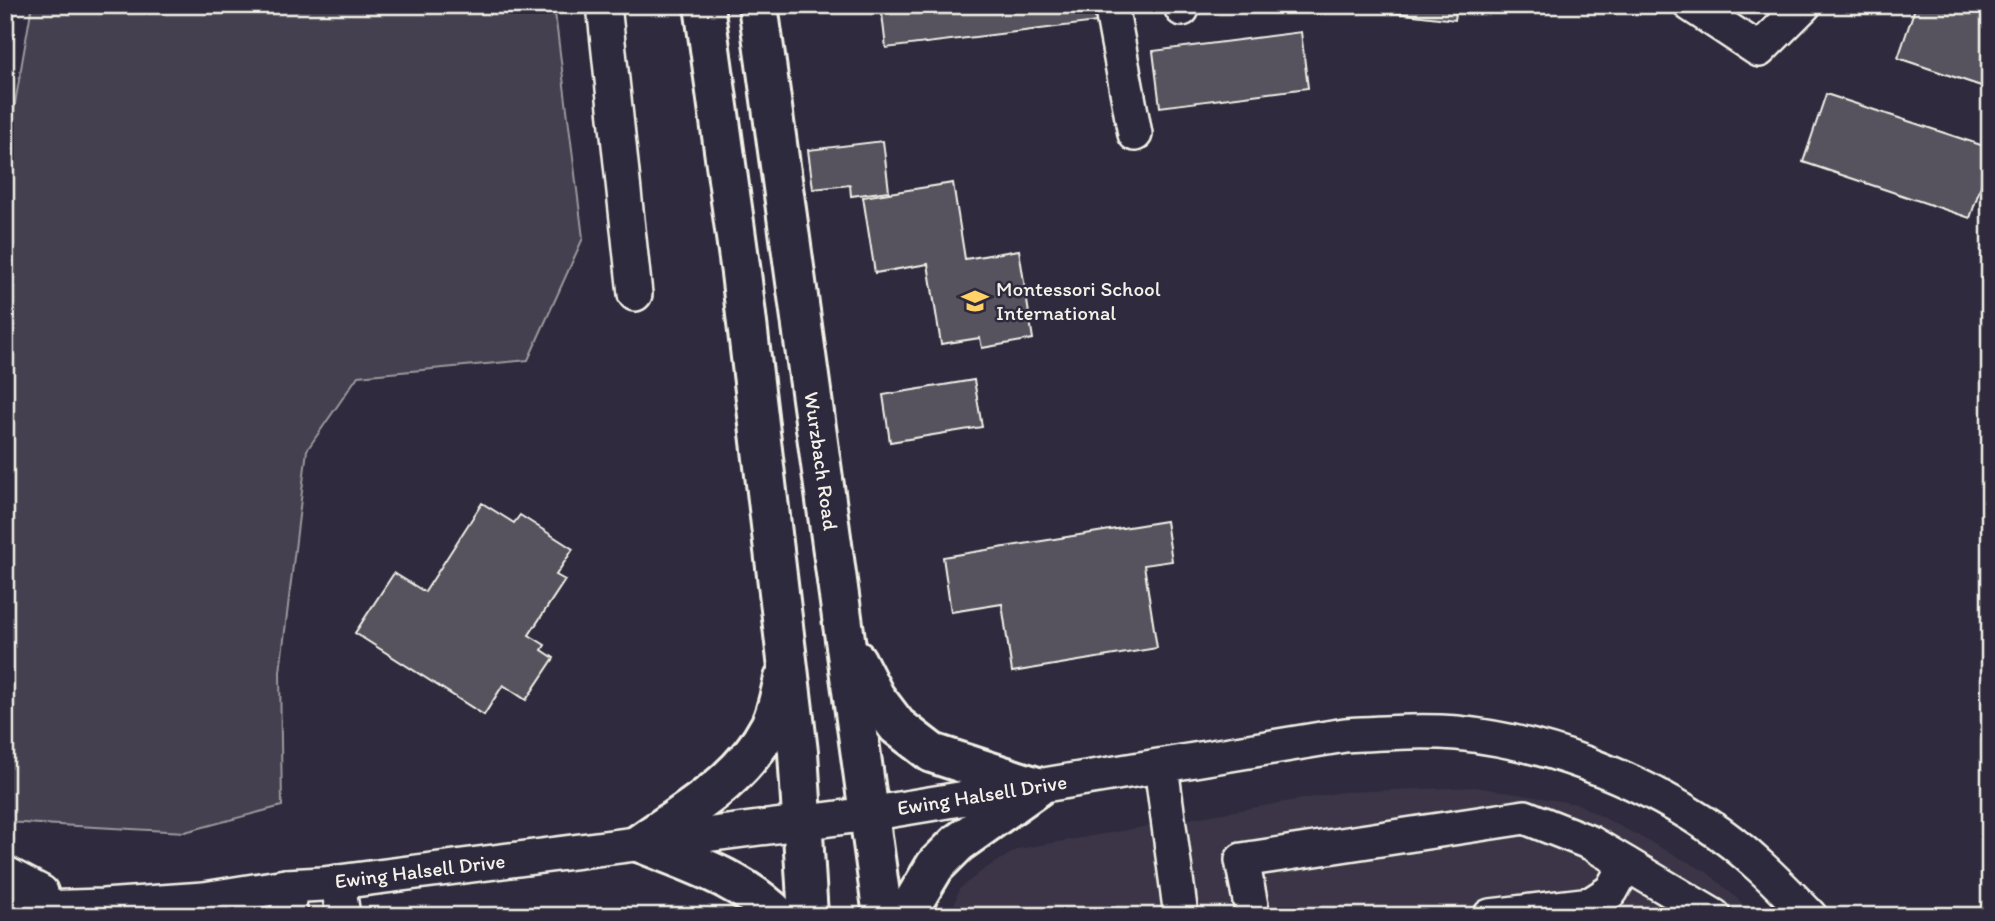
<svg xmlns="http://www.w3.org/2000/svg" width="1995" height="921" font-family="Itim,sans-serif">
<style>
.built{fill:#3b3647}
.green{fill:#454050;stroke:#9c989c;stroke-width:2}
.building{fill:#56525f;stroke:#f4f1e8;stroke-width:2}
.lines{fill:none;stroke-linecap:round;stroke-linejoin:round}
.minor-casing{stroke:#f4f1e8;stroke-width:38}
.major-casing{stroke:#f4f1e8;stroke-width:44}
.minor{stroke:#2f2a3d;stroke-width:33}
.major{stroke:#2f2a3d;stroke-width:38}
.labels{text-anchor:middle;stroke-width:5;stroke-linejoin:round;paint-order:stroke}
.poi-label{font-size:21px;fill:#f4f1e8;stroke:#2f2a3d;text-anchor:start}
.street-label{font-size:21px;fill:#f4f1e8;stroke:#2f2a3d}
</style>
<rect width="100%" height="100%" fill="#2f2a3d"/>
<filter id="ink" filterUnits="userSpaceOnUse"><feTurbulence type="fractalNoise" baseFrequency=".0143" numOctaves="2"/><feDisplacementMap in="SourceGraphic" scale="14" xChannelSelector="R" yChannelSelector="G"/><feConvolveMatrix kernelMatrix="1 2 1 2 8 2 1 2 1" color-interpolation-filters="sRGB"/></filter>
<g filter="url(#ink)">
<g class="built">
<path d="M1476 787 1578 804 1707 872 1757 916H951L959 889 983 870 1018 849 1342 792Z"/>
<path d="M715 910 729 916H652L679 911Z"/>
</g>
<path class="green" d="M32 5H554L583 238 528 360 358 376 307 450 280 672 282 806 185 832 5 822V161Z"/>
<g class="building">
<path d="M881 5H1095L1097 22 886 48Z"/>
<path d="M1329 5H1457L1455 20Z"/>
<path d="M1916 5H1973L1990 11V89L1898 58Z"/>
<path d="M1301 32 1308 88 1160 107 1153 51Z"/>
<path d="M1826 94 1990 148V159L1970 218 1803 162Z"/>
<path d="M883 141 889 191 851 196 850 185 813 189 808 150Z"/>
<path d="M953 183 965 259 1019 250 1033 339 982 348 980 338 941 344 928 264 875 273 863 197Z"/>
<path d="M974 380 982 427 890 442 883 395Z"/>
<path d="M482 503 514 523 520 515 573 549 556 575 565 580 529 635 545 645 542 650 554 658 526 700 503 685 484 715 355 633 394 573 425 592Z"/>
<path d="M1166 521 1172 561 1144 565 1157 648 1012 672 1002 604 951 612 943 557Z"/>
</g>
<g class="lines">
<defs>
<g id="minor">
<path d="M604 5 635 294"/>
<path d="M1111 5 1135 134"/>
<path d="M1182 5V9"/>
<path d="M1691 5 1759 50 1804 5"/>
<path d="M1161 766 1181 916"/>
<path d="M5 873 41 892"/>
<path d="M338 882 343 916"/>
<path d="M286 886 291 916"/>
<path d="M5 909 103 906 204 899 286 886 323 884 869 814 1345 735C1383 733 1420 730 1457 733 1545 742 1633 776 1706 824 1745 849 1778 883 1810 916"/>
<path d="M1253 916 1242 860 1525 817 1591 843 1714 916"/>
<path d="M1490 916 1591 904 1611 891 1626 864"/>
</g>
<g id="major">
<path d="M704 5 741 273 798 752 808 916"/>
<path d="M758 5 883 916"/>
<path d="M856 660 875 697 897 726 932 753 1037 787"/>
<path d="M641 843C689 809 742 780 770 726 777 712 780 694 784 679"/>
<path d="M641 843C690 863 740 878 778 916"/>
<path d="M905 916 935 866 958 843 1037 787"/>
</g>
</defs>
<use href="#minor" class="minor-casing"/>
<use href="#major" class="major-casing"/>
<use href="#minor" class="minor"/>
<use href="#major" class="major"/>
</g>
</g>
<defs>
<symbol id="school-bare" viewBox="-9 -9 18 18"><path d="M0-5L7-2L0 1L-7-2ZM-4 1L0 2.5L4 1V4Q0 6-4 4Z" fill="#ffd166" stroke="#2f2a3d" stroke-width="2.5" paint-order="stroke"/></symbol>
</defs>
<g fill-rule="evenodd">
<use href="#school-bare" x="956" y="282" width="38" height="38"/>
</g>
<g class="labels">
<g class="poi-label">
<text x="996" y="296">Montessori School<tspan x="996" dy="24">International</tspan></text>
</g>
<g class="street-label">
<text transform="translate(821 461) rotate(82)" y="7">Wurzbach Road</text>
<text transform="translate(982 795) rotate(-9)" y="7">Ewing Halsell Drive</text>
<text transform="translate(420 871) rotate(-7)" y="7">Ewing Halsell Drive</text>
</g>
</g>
<rect width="1995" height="921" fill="none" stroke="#2f2a3d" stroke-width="28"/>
<rect x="14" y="14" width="1967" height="893" fill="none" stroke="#f4f1e8" stroke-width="2.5" filter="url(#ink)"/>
</svg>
